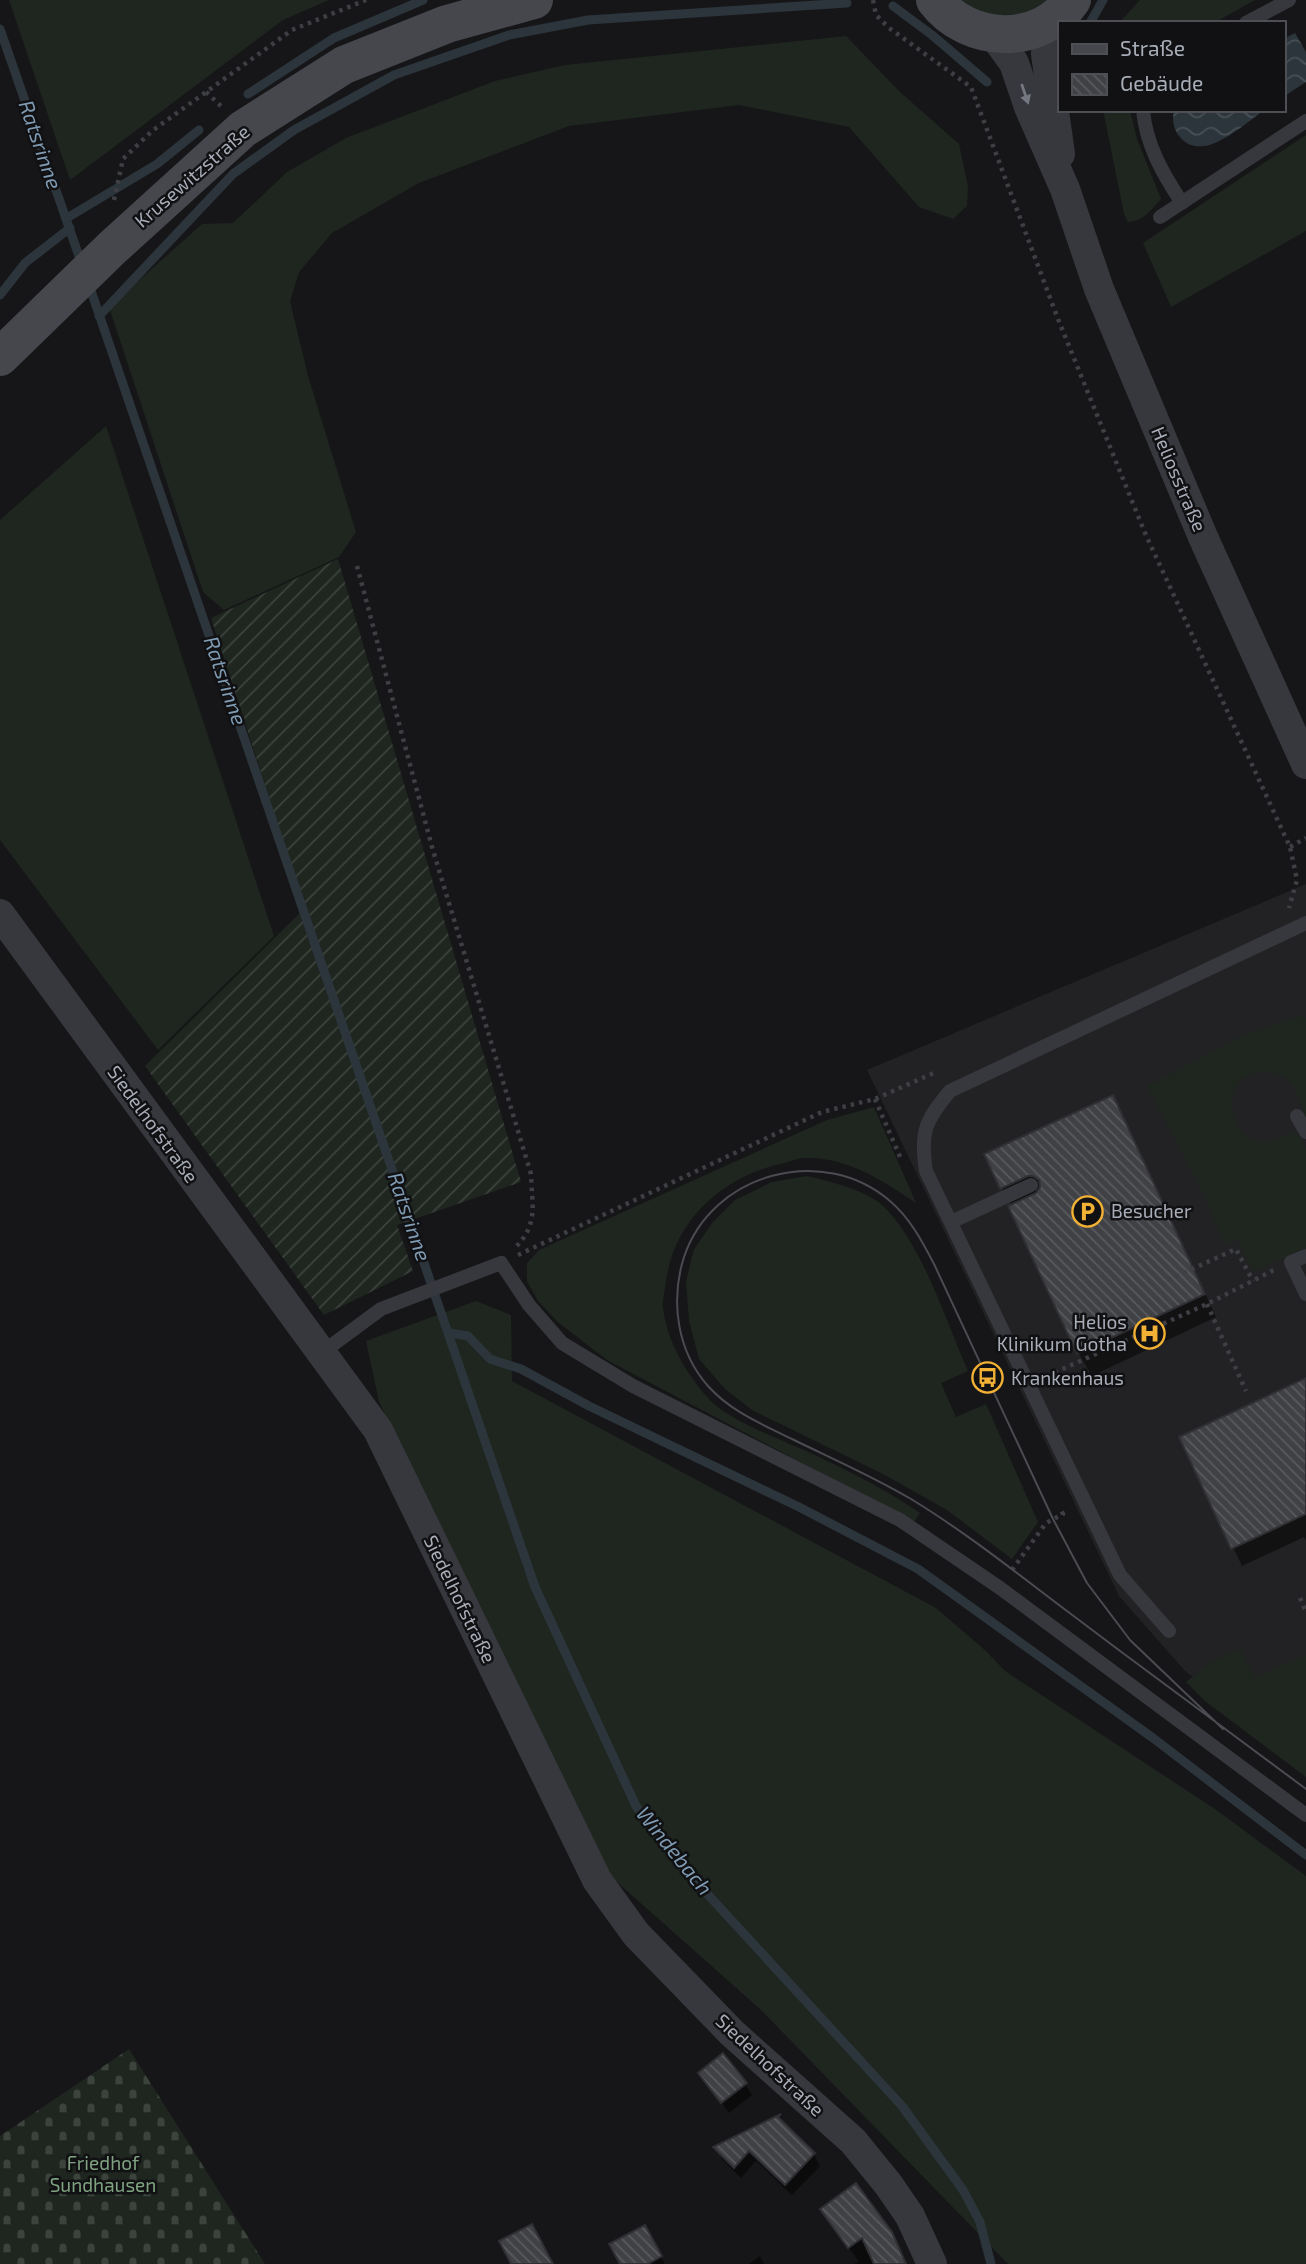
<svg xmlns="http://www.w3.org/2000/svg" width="1306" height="2264" font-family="'Exo 2',sans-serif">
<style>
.built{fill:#222225}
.grass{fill:#1e261f}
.cemetery{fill:url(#cemetery-stones)}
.garden{fill:url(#garden-furrows)}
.water{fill:url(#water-waves)}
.shadow{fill:#0007}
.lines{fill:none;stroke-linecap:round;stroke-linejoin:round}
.stream{stroke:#2c353c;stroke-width:9}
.building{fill:url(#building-back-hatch);stroke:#303034;stroke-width:2}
.path{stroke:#3d3f44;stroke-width:4.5;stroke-dasharray:3.5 5;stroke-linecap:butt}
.service{stroke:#37383d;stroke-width:14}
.minor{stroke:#37383d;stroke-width:30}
.secondary{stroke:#45474d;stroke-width:38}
.tram{stroke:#4a4c52;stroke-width:2}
.oneway{fill:#757881}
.labels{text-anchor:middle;stroke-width:5;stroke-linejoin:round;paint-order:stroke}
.street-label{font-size:19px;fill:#a8adb8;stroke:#111113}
.poi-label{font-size:19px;fill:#a8adb8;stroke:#111113;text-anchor:start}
.park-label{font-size:19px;fill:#7fa381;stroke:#111113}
.water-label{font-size:21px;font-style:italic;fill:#7f9bb3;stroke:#111113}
</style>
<defs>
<pattern id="cemetery-stones" width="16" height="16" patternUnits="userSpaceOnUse" patternTransform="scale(1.75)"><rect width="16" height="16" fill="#1e261f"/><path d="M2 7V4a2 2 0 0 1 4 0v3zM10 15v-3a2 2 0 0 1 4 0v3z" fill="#3c433d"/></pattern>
<pattern id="garden-furrows" width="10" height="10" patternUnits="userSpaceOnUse" patternTransform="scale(1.75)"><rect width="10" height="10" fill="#1e261f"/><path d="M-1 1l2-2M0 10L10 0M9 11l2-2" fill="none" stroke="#3c433d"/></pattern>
<pattern id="water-waves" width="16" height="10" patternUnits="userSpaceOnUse" patternTransform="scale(1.75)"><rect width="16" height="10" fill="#2c353c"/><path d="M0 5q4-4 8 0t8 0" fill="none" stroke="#485056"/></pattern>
<pattern id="building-back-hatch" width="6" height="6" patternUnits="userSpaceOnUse" patternTransform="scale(1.75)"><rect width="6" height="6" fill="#404145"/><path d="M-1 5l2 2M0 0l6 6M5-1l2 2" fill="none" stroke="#595a5e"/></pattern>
</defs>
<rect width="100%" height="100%" fill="#161618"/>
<path class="built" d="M1306 884V1764L1185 1671 1119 1596 867 1070Z"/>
<g class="grass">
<path d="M9 0H329L283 20 70 180Z"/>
<path d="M949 0H1060L1002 25Z"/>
<path d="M1140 0H1255L1214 23H1119Z"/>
<path d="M846 36 899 91 959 144 968 186 967 206 953 219 919 207 849 127 739 105 569 126 419 183 332 233 299 272 290 301 308 376 356 532 339 557 224 610 203 592 109 307 202 224 233 223 287 172 346 138 495 81 565 65Z"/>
<path d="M1103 110H1130L1137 139 1161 199C1151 210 1144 221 1128 222L1124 214Z"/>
<path d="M1306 135V231L1171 307 1143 243Z"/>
<path d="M106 426 274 936 158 1050 0 840V520Z"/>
<path d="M1297 1016 1306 1018V1118C1300 1107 1300 1093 1291 1083 1284 1076 1272 1071 1261 1072 1208 1079 1234 1172 1291 1131L1301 1137 1306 1149V1247L1254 1272 1237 1239 1224 1245 1205 1197 1147 1086 1242 1036Z"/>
<path d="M874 1107 916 1203C882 1180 847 1157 805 1158 798 1158 791 1161 784 1163 724 1176 674 1219 666 1282 665 1290 662 1300 663 1308 667 1341 686 1373 707 1397 726 1420 785 1441 813 1454 851 1472 885 1489 920 1513L914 1522 607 1360 559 1323 538 1301 527 1281V1263L539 1250 827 1120Z"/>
<path d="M807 1176C828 1181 866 1190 882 1205 921 1241 946 1321 968 1371L941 1383 956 1417 986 1404 1038 1522 1012 1559 947 1510 883 1474 752 1410 725 1389 699 1359 689 1321 686 1281 694 1249 713 1222 735 1200 772 1182Z"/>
<path d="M476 1301 511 1315 512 1381 936 1608 986 1651 1005 1671 1215 1809 1306 1876V2264H1008L760 2009 609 1875 379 1402 366 1341Z"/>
<path d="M1240 1649 1255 1677 1306 1655V1777L1205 1701 1186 1682 1210 1662Z"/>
</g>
<path class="cemetery" d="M129 2049 265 2264H0V2136Z"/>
<path class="garden" d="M338 559 521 1182 397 1225 413 1271 324 1315 145 1066 305 908 211 618Z"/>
<g class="water">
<path d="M1295 33 1306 52V82L1283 97V39Z"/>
<path d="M1174 110H1264C1243 125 1202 165 1179 136 1173 128 1172 119 1174 110Z"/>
</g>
<g class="shadow">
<path d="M1112 1097 1125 1120 1216 1317 1092 1376 1079 1354 1011 1207 1012 1206 1002 1188Z"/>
<path d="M1306 1380V1541L1304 1537 1242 1566 1181 1438Z"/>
<path d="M700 2073 745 2084 752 2095 729 2113Z"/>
<path d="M780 2116 785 2127 814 2154 820 2166 792 2195 756 2161 741 2178 722 2159 716 2148Z"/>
<path d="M822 2210 906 2264H854L859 2262Z"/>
<path d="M644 2227 665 2264H622Z"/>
<path d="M760 2256 764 2264H749Z"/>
</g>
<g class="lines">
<g class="stream">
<path d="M893 6 932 35 987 82"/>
<path d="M1090 23 1103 0"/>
<path d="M0 29 81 262"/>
<path d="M248 94 334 38 423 0"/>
<path d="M67 218 157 164 199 130"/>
<path d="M89 285 535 1587 636 1806 678 1862 902 2106 963 2190 980 2222 991 2264"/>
<path d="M0 295 25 263 70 228"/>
<path d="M99 316 233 174 294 130 394 75 509 35 588 20 847 3"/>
<path d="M449 1333 468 1336 490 1359 521 1369 589 1406 799 1507 918 1569 1153 1738 1306 1855"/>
</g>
</g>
<g class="building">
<path d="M1113 1095 1205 1294 1077 1354 1008 1206 1036 1193 1040 1187 1039 1180 1033 1176H1028L1000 1189 984 1154Z"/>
<path d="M1306 1378V1514L1231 1549 1179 1437Z"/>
<path d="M723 2053 747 2083 721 2103 698 2073Z"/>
<path d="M781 2114 778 2117 815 2153 785 2185 749 2151 734 2168 713 2147Z"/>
<path d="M856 2183 892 2232 906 2264H874L862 2238 848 2248 820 2209Z"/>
<path d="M532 2224 553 2264H511L499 2241Z"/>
<path d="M645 2225 662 2256 648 2264H620L609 2244Z"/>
</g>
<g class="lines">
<g class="path">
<path d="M873 0 876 15 889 28 971 87 1058 319 1145 533 1290 847 1297 880 1289 908"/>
<path d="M206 92 221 106"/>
<path d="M114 200 123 159 152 131 292 30 366 0"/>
<path d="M357 566 432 847 531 1174C532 1207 539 1224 514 1249"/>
<path d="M1290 847 1306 838"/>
<path d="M875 1099 901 1159"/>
<path d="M518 1255 822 1112 875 1099 936 1072"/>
<path d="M1168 1280 1236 1249 1253 1281"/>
<path d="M1207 1304 1246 1391"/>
<path d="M1047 1376 1207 1304 1274 1270"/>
<path d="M1012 1570 1046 1523 1063 1514 1061 1510"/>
<path d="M1300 1598 1306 1612"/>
</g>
<g class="service">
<path d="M1246 23 1289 0"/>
<path d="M1143 110C1146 145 1163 174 1182 203"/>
<path d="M1160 217 1306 121"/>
<path d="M1297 1116 1306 1132"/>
<path d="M951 1222 1031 1185"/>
<path d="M1306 1256 1291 1262 1306 1294"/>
<path d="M320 1354 381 1309 501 1263 529 1305 562 1343 633 1386 900 1520 1000 1588 1306 1815"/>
<path d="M1169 1631 1120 1575 926 1171C920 1132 925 1121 950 1091L1306 923"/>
</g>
<g class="minor">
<path d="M1052 20 1047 38 1046 54 1060 154"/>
<path d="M993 34 1014 63 1029 107 1065 189 1099 289 1203 537 1306 764"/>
<path d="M0 914 378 1430 597 1880 636 1934 732 2033 853 2141 888 2184 910 2216 932 2264"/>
</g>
<g class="secondary">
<path d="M935 0C968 44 1040 47 1072 0"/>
<path d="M0 357 112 248 243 129 344 65 447 24 534 0"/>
</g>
<path class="tram" d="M1223 1729 1130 1640 1087 1583 1053 1519 934 1264C922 1241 910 1218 890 1201 823 1143 712 1173 684 1257 670 1301 677 1351 708 1386 731 1412 764 1425 794 1440 833 1459 874 1477 911 1499 967 1533 1019 1575 1071 1614 1149 1673 1228 1731 1306 1789"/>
</g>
<defs><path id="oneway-solid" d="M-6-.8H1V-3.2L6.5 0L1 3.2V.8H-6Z" transform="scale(1.75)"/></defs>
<use class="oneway" href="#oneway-solid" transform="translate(1025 94) rotate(71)"/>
<defs>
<symbol id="parking-ring" viewBox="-11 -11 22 22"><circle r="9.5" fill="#111113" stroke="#f2b134" stroke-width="1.5"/><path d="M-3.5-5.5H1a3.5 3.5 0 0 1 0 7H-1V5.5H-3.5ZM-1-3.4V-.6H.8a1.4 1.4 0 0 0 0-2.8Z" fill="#f2b134"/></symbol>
<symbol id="hospital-ring" viewBox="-11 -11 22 22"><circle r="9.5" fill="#111113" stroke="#f2b134" stroke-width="1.5"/><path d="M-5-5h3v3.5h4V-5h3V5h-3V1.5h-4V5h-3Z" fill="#f2b134"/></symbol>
<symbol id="bus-ring" viewBox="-11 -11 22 22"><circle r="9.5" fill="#111113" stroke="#f2b134" stroke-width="1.5"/><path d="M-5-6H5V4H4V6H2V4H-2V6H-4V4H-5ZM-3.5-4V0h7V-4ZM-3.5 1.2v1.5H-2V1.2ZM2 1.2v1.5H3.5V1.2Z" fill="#f2b134"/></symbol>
</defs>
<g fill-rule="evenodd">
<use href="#parking-ring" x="1070" y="1194" width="35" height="35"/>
<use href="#hospital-ring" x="1132" y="1316" width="35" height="35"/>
<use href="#bus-ring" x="970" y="1360" width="35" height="35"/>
</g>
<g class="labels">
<g class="street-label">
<text transform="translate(192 176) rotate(-41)" y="7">Krusewitzstraße</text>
<text transform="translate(1179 479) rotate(67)" y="7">Heliosstraße</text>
<text transform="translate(153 1124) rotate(54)" y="7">Siedelhofstraße</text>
<text transform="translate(460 1599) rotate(64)" y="7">Siedelhofstraße</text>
<text transform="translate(770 2065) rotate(43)" y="7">Siedelhofstraße</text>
</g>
<g class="poi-label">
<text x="1111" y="1218">Besucher</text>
<text x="1127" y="1329" text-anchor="end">Helios<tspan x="1127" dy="22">Klinikum Gotha</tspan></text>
<text x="1011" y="1385">Krankenhaus</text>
</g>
<g class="park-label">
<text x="103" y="2170">Friedhof<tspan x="103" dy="22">Sundhausen</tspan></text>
</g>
<g class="water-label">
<text transform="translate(40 145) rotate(71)" y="7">Ratsrinne</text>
<text transform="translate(225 681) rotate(71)" y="7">Ratsrinne</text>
<text transform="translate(409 1217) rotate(71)" y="7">Ratsrinne</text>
<text transform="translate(674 1851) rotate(51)" y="7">Windebach</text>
</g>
</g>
<rect x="1058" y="21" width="228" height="91" fill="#111113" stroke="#4d4f55" stroke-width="2"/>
<rect x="1072" y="44" width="35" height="10" fill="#45474d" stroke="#4d4f55" stroke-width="2"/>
<text x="1120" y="56" font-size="21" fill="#a8adb8">Straße</text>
<rect x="1072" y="74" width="35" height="21" fill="url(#building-back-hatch)" stroke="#4d4f55" stroke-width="2"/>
<text x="1120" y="91" font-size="21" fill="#a8adb8">Gebäude</text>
</svg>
